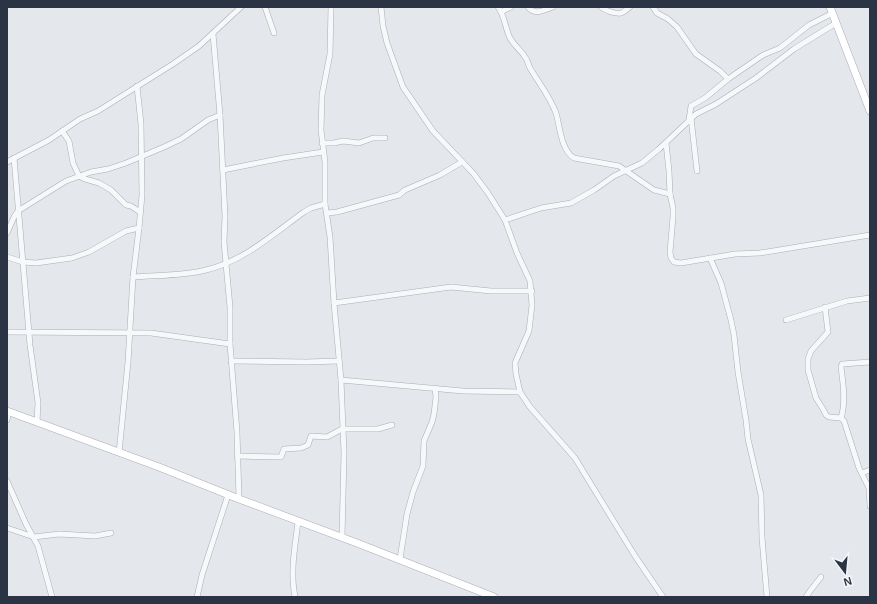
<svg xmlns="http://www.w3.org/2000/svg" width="877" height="604" font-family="Arial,sans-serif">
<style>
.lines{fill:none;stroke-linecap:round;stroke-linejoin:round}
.street-casing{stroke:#a9aeb7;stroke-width:6}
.secondary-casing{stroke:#a9aeb7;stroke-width:8}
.street{stroke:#f7f8fa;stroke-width:5}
.secondary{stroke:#fff;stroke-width:7}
</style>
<rect width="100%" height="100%" fill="#e4e7ec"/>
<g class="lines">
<defs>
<g id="street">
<path d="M265 7 274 33"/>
<path d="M331 7 330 54 322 95 321 130 325 162V204L330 237 334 303 341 380 344 453 342 538"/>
<path d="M381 7 383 26 387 43 403 87 433 131 473 173 488 193 505 220 517 253 530 281 532 305 529 331 515 363 516 374 520 392 530 407 575 458 635 556 663 597"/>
<path d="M498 7C505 16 505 28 510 38 515 47 521 50 525 57 528 60 528 65 530 68 539 83 550 97 556 113 560 127 561 150 574 158L619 166 654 190 670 194"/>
<path d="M528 7C535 16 544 10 553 7"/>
<path d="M601 7C606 11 615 14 621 13 625 12 627 9 630 7"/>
<path d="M653 7 657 13 668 19 677 27 696 54 720 71 728 79"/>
<path d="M501 12 511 7"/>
<path d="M213 34 220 115 225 216 224 242 230 307V344L237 432 239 499"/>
<path d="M691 118 697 171"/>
<path d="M689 120 691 106 705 98 728 79 763 55 780 48 809 25 833 13"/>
<path d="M62 131 69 141 73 163 79 176 85 179 99 183 111 190 126 205 131 206 140 212"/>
<path d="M322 143H334L343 141 359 143 373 138H385"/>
<path d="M666 143 669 171 670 194 673 208V217L670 252 671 258 674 262 681 263 735 254 760 253 870 235"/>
<path d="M14 158 30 345 38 403 37 422"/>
<path d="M7 162 49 140 80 119 98 111 173 64 199 46 241 7"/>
<path d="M223 170 283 158 323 152"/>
<path d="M327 213 337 212 399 195 405 190 440 175 462 162"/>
<path d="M505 220 541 208 571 203 594 190 614 176 642 163 659 149 696 114 716 104 756 78 794 49 836 23"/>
<path d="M7 233 14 217 18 211 66 181 91 172 108 169 126 163 164 147 181 139 208 120 220 115"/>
<path d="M7 257 23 262 36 263 72 258 89 252 126 231 139 228"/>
<path d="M710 258 721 283 731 320 734 335 738 372 746 420 748 439 761 495 762 538 767 597"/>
<path d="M133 277C157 275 183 276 206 270 244 261 273 234 304 212L311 208 325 204"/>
<path d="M334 303 451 287 491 291H532"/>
<path d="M825 307 828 332 811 351 808 359V370L816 398 823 409 826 415 829 417 841 418 844 421 859 468 869 488 870 506"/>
<path d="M786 320 847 301 870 298"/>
<path d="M7 332 151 333 230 344"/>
<path d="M231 361 306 362 339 361"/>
<path d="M341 380 463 391 520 392"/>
<path d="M841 418C846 403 843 382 841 367L842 364 870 362"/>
<path d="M7 420 9 411"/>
<path d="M119 453 128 362 133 277 139 228 142 195 141 124 137 86"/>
<path d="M237 456 281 457 284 449 301 448 308 445 311 436 327 437 342 429H378L392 425"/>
<path d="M862 473 870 470"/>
<path d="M7 481 26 524 38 546 52 597"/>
<path d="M7 528 34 537 59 534 95 536 111 533"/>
<path d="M400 559 407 514 413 492 423 466 424 441 432 422 434 414 436 397 435 389"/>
<path d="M197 597 202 575 228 495"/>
<path d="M295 597C290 571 295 547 298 522"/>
<path d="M806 597 810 591 821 577"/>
</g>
<g id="secondary">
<path d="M830 7 870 111"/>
<path d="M7 411 159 467 239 499 357 543 494 597"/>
</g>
</defs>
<use href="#street" class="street-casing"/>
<use href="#secondary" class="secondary-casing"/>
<use href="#street" class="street"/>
<use href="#secondary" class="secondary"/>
</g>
<rect width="877" height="604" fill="none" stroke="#2b3445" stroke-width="16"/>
<g transform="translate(845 572) rotate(164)" stroke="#f4f6f9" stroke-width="3" paint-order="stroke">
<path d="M0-3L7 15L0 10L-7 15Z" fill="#2b3445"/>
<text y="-6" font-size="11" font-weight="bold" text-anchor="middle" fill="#2b3445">N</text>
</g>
</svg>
